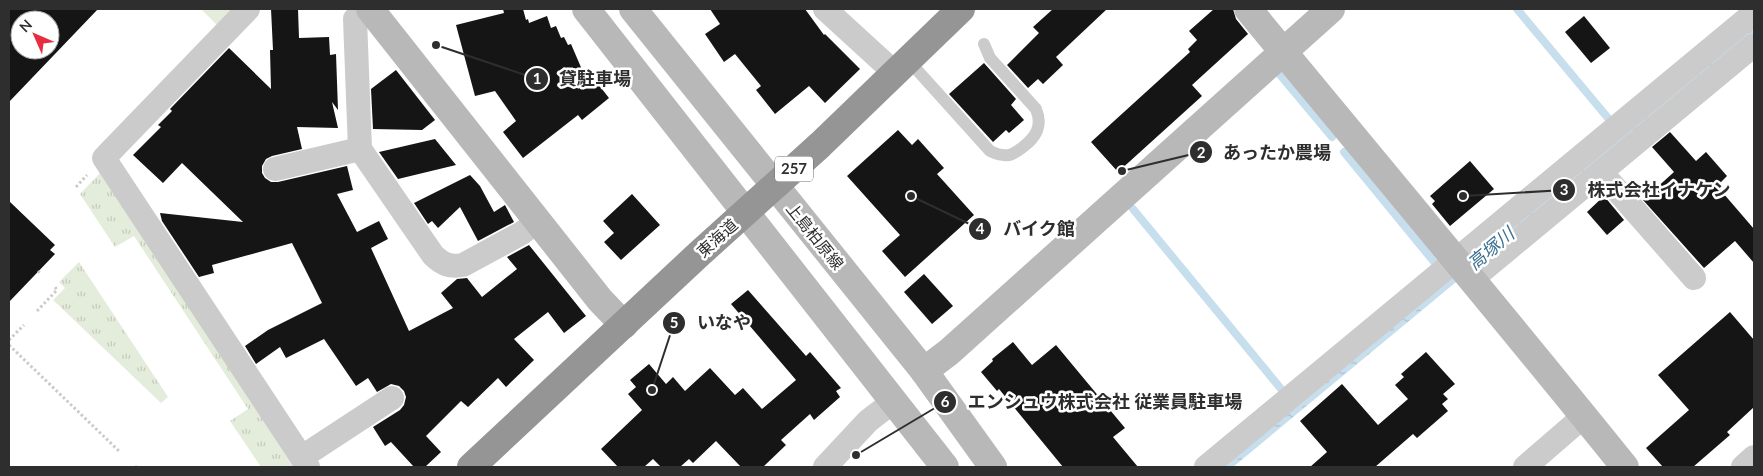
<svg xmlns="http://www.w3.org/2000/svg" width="1763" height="476" font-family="Lato,'Noto Sans JP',sans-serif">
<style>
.grass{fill:url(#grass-tufts)}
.water{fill:url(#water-ripples)}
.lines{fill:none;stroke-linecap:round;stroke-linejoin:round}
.stream{stroke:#c7deec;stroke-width:8}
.building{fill:#151515;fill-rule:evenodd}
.path{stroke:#cbcbcb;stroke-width:3;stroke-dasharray:2.5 2.5;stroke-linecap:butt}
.lane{stroke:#cbcbcb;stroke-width:12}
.street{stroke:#cbcbcb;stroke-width:24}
.secondary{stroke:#b8b8b8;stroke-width:28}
.highway{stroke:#959595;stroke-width:28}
.labels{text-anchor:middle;stroke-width:5;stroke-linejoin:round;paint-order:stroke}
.shield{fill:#fff;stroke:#6d6d6d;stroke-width:1}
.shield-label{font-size:15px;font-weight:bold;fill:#2e2e2e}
.street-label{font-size:16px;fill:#2e2e2e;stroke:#fff}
.water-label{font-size:18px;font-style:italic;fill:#3b7191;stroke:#fff}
.leader{fill:none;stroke:#2e2e2e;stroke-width:2}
.callout-dot{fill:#2e2e2e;stroke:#fff;stroke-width:2}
.mark-label{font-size:15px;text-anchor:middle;font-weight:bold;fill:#fff}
.callout-label{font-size:18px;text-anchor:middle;font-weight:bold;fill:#2e2e2e;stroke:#fff;stroke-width:5;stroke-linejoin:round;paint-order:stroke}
</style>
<defs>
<pattern id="grass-tufts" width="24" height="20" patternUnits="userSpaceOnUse" patternTransform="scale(1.25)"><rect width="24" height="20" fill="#e4ecdb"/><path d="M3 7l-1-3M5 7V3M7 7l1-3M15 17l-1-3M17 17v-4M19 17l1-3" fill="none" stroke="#c4cbbc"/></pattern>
<pattern id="water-ripples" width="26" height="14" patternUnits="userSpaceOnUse" patternTransform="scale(1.25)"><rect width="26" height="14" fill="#c7deec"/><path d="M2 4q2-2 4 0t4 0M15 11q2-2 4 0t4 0" fill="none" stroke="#abbfcb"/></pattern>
</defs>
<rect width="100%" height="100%" fill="#fff"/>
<g class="grass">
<path d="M204 9H237L219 27 202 10Z"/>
<path d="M102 171 297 467H261L230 421 248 409 134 236 115 247 80 194Z"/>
<path d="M79 262 168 397 161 403 53 300 65 288 59 282Z"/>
</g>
<path class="water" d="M1754 25V35L1233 467H1221Z"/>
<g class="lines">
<g class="stream">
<path d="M1517 9 1613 124"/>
<path d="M1281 76 1332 137"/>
<path d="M1344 152 1435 263"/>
<path d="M1133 209 1282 390"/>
</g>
</g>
<g class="building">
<path d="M9 9H98L9 102ZM20 20H50V50H20Z"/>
<path d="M271 9H298L299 38 329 37 330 55 336 54 338 110 332 102 338 128 297 127 302 149 272 156 266 159 262 166V173L265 178 271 182H278L347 166 353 190 337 194 357 232 379 221 388 239 371 248 409 331 453 308 441 293 457 279 467 278 482 297 517 269 507 257 529 245 586 316 564 333 548 312 514 339 534 360 506 387 498 378 468 407 461 401 426 436 441 452 425 467H414L391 442 385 446 373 427 400 410 404 405 406 397 404 391 399 386 391 384 377 392 368 378 356 386 324 339 286 358 280 347 256 364 245 346 268 330 322 303 292 243 212 265 214 273 199 277 162 221 160 213 243 222 182 163 163 183 133 155 161 127 158 125 172 111 170 109 229 48 271 89 270 50H273Z"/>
<path d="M503 9H523L526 20 528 19 529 23 547 16 551 28 556 26 561 38 564 37 568 45 571 44 586 79 591 75 609 98 582 120 578 115 523 158 503 132 516 121 495 91 475 96 456 25 504 13Z"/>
<path d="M710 9H805L824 35 825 34 860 69 825 103 809 86 775 114 756 90 761 86 735 54 724 62 705 34 720 24Z"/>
<path d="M1053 9H1107L1056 57 1063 65 1043 84 1038 79 1028 88 1007 65 1039 33 1033 27Z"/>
<path d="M1214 9H1233L1236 19 1248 34 1192 85 1202 96 1118 172 1091 142 1190 52 1188 49 1197 40 1189 31Z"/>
<path d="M1584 16 1610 48 1591 63 1565 32Z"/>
<path d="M984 63 1016 99 1011 105 1024 120 1009 133 1006 130 993 142 949 94Z"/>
<path d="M396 70 435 120 422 130 373 129 371 89Z"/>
<path d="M898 130 912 145 918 139 944 168 937 174 974 215 905 277 882 251 900 235 847 176Z"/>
<path d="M1670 132 1696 161 1706 152 1727 176 1717 186 1754 229V263L1735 241 1704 268 1643 200 1674 172 1652 147Z"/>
<path d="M435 139 456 165 398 179 379 152Z"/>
<path d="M1470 161 1494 189 1450 226 1432 204 1435 201 1430 196Z"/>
<path d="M470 175 480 186 494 212 505 205 514 222 478 241 460 207 438 228 432 221 428 224 414 203Z"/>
<path d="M632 194 660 225 621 260 604 242 614 233 603 221Z"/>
<path d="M1604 196 1624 220 1607 235 1587 212Z"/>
<path d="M9 201 55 245 50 250 55 254 9 302Z"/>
<path d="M924 274 953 306 932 324 904 292Z"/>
<path d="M748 290 806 356 810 352 841 388 836 391 840 397 814 420 810 414 781 440 786 445 763 467H741L716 441 693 463 689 459 680 467H661L653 459 644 467H618L601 449 642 410 628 394 636 387 630 380 649 364 666 384 673 377 685 391 710 368 735 395 743 388 762 409 796 380 731 304Z"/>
<path d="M1730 312 1754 340V407L1727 432 1730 435 1693 467H1663L1646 448 1689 410 1658 375Z"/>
<path d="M1013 342 1032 365 1056 345 1125 428 1113 437 1138 467H1063L999 389 997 391 981 372 993 361 992 359Z"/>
<path d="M1426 352 1455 384 1443 394 1448 399 1442 404 1448 411 1417 438 1413 434 1375 467H1310L1327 452 1300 421 1342 384 1378 425 1408 399 1395 385 1404 377 1401 374Z"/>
</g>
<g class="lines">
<g class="path">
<path d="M76 187 87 175"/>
<path d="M38 271 41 274"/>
<path d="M37 311 57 290 55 287"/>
<path d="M9 340 24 325"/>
<path d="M9 345 119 451"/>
<path d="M135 466 136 467"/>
</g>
<path class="lane" d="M908 60 990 151C996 154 1002 156 1009 155 1014 154 1019 150 1023 147 1036 137 1043 126 1036 109L990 58 984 44"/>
<g class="street">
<path d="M248 9 104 158 308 467"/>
<path d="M368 9 355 19 360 149 433 255C443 265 450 267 463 265L522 233 537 221"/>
<path d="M825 9 895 73"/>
<path d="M275 169 360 149"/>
<path d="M1601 172 1694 278"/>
<path d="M1472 279 1754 45"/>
<path d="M302 457 392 398"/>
<path d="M825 467 868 421 894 401"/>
<path d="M1206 467 1754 13"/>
<path d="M1525 467 1584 416"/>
<path d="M1743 467 1754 457"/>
</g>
<g class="secondary">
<path d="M370 9 600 300 624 325"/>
<path d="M586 9 945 467"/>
<path d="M633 9 924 371 993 467"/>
<path d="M1248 9C1374 162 1501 313 1625 467"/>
<path d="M924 371 949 352 1331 9"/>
</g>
<path class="highway" d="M471 467 699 254 820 145 961 9"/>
</g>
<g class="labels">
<rect class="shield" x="775" y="156.5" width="38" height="25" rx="4"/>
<g class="shield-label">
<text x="794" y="174">257</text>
</g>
<g class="street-label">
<text transform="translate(815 236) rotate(51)" y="6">上島柏原線</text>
<text transform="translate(717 238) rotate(-42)" y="6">東海道</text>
</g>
<g class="water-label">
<text transform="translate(1491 249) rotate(-40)" y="6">高塚川</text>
</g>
</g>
<path class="leader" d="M436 45L537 79M1122 171L1201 152M1463 196L1564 190M911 196L980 229M652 390L674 323M856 455L945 402"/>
<g class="callout-dot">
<circle cx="436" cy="45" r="5"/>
<circle cx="1122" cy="171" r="5"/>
<circle cx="1463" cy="196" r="5"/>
<circle cx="911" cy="196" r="5"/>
<circle cx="652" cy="390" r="5"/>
<circle cx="856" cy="455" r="5"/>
<circle cx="537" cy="79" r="12"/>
<circle cx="1201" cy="152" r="12"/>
<circle cx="1564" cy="190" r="12"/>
<circle cx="980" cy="229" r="12"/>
<circle cx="674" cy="323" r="12"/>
<circle cx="945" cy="402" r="12"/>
</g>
<g class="mark-label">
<text x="537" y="84">1</text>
<text x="1201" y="158">2</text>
<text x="1564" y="195">3</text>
<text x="980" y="234">4</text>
<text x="674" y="328">5</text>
<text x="945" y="407">6</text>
</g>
<g class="callout-label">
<text x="595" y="85">貸駐車場</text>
<text x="1277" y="159">あったか農場</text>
<text x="1659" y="196">株式会社イナケン</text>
<text x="1039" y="235">バイク館</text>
<text x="724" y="329">いなや</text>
<text x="1105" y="408">エンシュウ株式会社 従業員駐車場</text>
</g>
<rect width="1763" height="476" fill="none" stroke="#2e2e2e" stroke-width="20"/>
<g transform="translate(35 35) rotate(315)"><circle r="24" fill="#ffffff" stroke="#ababab"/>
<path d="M0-4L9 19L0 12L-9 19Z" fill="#e72e3f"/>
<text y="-8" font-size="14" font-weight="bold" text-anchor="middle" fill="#2e2e2e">N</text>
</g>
</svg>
